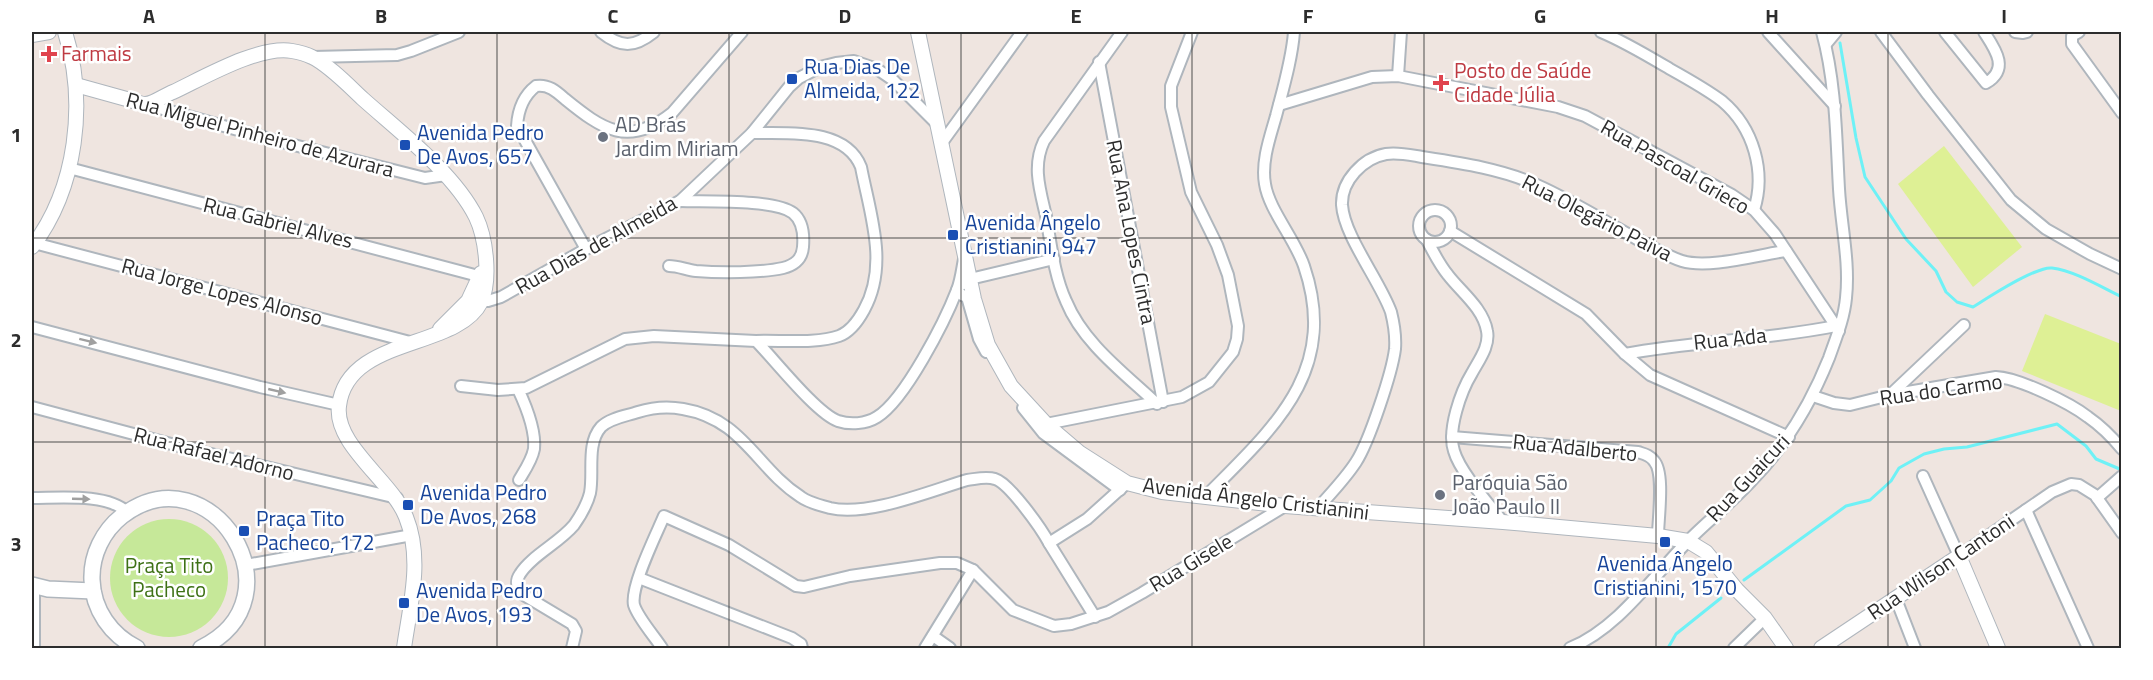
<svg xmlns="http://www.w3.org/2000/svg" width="2153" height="680" font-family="'Titillium Web',sans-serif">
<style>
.green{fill:#c6e899}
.pitch{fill:#def095}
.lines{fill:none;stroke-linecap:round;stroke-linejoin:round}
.stream{stroke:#6ef1f6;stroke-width:3}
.minor-casing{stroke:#afb6bd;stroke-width:14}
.tertiary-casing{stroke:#afb6bd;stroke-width:16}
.secondary-casing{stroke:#afb6bd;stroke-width:18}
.minor{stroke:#fff;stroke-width:10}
.tertiary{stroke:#fff;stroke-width:14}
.secondary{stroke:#fff;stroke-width:15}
.oneway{fill:#a0a0a0}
.grid{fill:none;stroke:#2d2d2d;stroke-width:1.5;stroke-opacity:0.55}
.health-dot{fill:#e0444e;stroke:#fff;stroke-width:2}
.transit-dot{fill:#1a4fb4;stroke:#fff;stroke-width:2}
.worship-dot{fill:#6b7280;stroke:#fff;stroke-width:2}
.labels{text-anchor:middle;stroke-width:5;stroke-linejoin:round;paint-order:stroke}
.health-label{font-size:21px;fill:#be3a42;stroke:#fff;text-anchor:start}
.transit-label{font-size:21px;fill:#164399;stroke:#fff;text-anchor:start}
.worship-label{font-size:21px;fill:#5b616d;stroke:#fff;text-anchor:start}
.street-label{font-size:21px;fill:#2d2d2d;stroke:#fff}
.park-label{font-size:21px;fill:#3e7116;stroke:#fff}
.neatline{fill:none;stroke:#2d2d2d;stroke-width:2}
.grid-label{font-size:20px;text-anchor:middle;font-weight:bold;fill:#2d2d2d}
</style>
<rect width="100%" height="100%" fill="#efe5e0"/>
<circle class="green" cx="169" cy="578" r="59"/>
<g class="pitch">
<path d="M1944 146 2022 247 1973 287 1898 184Z"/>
<path d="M2045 314 2121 344V411L2022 371Z"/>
</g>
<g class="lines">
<g class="stream">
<path d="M1840 43 1856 138 1865 177 1906 239 1936 271 1946 292 1957 302 1973 307C1989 297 2036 266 2052 268 2075 271 2101 287 2122 297"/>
<path d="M1744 580 1846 506 1870 500 1891 481 1899 468 1924 454 1944 449 1967 447 2057 424 2086 446 2096 459 2122 470"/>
<path d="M1668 648 1676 634 1721 598"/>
</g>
<defs>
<g id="minor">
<path d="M601 32C621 48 634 48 654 32"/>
<path d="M1122 32 1044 141C1032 166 1040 190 1046 216 1051 244 1054 275 1066 301 1083 343 1124 373 1157 404"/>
<path d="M1601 32C1625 42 1648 56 1670 69 1688 79 1706 89 1722 101 1754 128 1766 172 1754 210"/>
<path d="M1768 32 1835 106"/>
<path d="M1881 32 1928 95 2011 200 2046 229 2090 254 2122 269"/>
<path d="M1945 32 1986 83C2010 69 1995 49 1984 32"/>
<path d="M2015 32 2023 33 2027 32"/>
<path d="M2079 32 2072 36V44L2122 113"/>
<path d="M1826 44 1836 32"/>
<path d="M313 57 397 55 411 51 459 32"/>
<path d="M1099 62 1163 402"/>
<path d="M1398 76 1401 32"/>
<path d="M145 104 270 139 425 178 446 175"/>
<path d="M1279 105 1372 77 1398 76 1558 107 1585 116 1732 195 1754 210 1775 234 1839 331"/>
<path d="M752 133C788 134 845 127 861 167 870 214 889 265 864 310 858 321 850 332 839 336 817 344 780 340 756 341"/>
<path d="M941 144 1022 32"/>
<path d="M69 168 486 278"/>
<circle cx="1435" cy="226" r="16"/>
<path d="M1450 231 1586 314 1625 354 1650 375 1789 437"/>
<path d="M1427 240C1433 252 1439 264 1448 275 1461 292 1483 308 1487 331 1490 346 1479 360 1472 373 1461 391 1447 430 1454 451 1460 472 1489 504 1503 522"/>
<path d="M34 243 410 342"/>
<path d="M586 249 517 126C518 110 523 96 536 86 548 84 556 91 565 99 602 129 628 148 672 113L742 32"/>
<path d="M669 266C678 266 687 270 696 271 720 273 761 273 783 268 795 265 802 259 803 247 804 235 803 221 793 213 775 199 705 202 680 201"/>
<path d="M964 284 970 279 1054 259"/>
<path d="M957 290 962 295 967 297 979 339 986 352"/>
<path d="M474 301H488L501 297 586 249 680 201 752 133 789 87 799 78 820 67 836 63 854 61 877 69 893 80 937 124"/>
<path d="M32 327 260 387 339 405"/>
<path d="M1625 354C1695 341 1766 340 1836 326"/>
<path d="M461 386 498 390 526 388 625 339 654 336 756 341C774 359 816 413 838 421 850 425 866 424 877 417 905 400 945 321 957 290 961 280 962 269 964 259"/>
<path d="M518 389C526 406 536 430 534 449 532 460 525 470 519 480"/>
<path d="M1890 395 1964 325"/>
<path d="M1813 396 1834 403 1850 405 1890 395 1996 377C2019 378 2070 403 2088 417 2101 426 2112 437 2122 449"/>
<path d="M32 407 190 449 397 498"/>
<path d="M1023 408 1043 433 1120 490"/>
<path d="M1046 424 1182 397 1209 382 1233 352 1237 339 1238 326 1228 275 1217 245 1191 192 1171 107V86L1192 32"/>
<path d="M1452 437 1638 452C1644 454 1650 455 1654 461 1665 473 1658 519 1658 536"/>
<path d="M1923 476 1959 556 2052 492 2071 484 2079 485 2095 495 2122 533"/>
<path d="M1205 497C1273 428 1340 372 1304 266 1295 239 1269 210 1265 184 1261 162 1270 137 1276 116 1283 89 1292 59 1294 32"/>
<path d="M32 498C59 498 107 493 127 512"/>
<path d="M2097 498 2122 476"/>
<path d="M1318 508C1331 493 1345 479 1356 462 1369 442 1392 373 1395 349 1396 336 1394 324 1391 312 1380 281 1344 236 1342 205 1341 181 1363 158 1386 154 1398 152 1410 155 1422 157 1461 163 1502 169 1537 185 1571 200 1604 221 1637 239 1652 247 1666 256 1682 261 1709 269 1757 255 1786 251"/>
<path d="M2026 510 2088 648"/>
<path d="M1049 543 1095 617"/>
<path d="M246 565 412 535"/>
<path d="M639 578 792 638 801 644 802 648"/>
<path d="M34 586V648"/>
<path d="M1896 599 1915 648"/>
<path d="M933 636 950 648"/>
<path d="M572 648 576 631 572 624 522 594C517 588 515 581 520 574 531 556 559 543 574 525 581 515 587 505 590 493 594 473 586 444 601 427 610 418 626 416 638 412 654 407 667 406 683 409 743 419 756 468 801 497 809 503 820 505 830 508 867 517 930 491 967 480 976 479 986 476 995 479 1009 483 1041 528 1049 543L1087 519 1127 483"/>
<path d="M662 648C655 637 638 618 634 605 630 587 656 535 664 516L729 545 796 586 804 587 850 576 940 563H957L973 570 1013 610 1054 626 1071 624 1108 612 1142 593 1285 506"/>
<path d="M925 648 973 570"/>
<path d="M1570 648C1617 629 1651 579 1686 543 1708 520 1734 501 1755 477 1788 442 1811 403 1829 358 1836 338 1844 319 1846 298 1850 262 1841 225 1839 189 1836 136 1836 83 1822 32"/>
<path d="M1734 648 1765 618"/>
</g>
<g id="tertiary">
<path d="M918 32 974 299 988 345 1011 386 1046 424 1080 453 1127 483 1162 492 1285 506 1503 522 1658 536 1688 541 1706 552 1737 590 1765 618 1786 648"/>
<path d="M32 35 49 32"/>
<path d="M76 85C94 90 112 95 130 100 134 101 140 104 145 104 153 104 165 95 173 92 203 78 259 45 292 51 298 52 306 54 312 57 329 65 349 86 363 99 400 132 454 173 476 217 486 238 491 280 481 302 457 350 347 336 339 406 334 445 392 481 406 517 423 559 410 605 404 648"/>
<path d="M32 247C77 188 87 102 65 32"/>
<path d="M440 329 468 301 481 273"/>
<path d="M1821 648 1959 556 1998 648"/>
</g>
<g id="secondary">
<path d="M32 585 48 589 93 591"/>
<path d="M137 648C111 635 93 610 92 580 91 555 103 531 122 516 211 448 305 598 201 648"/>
</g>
</defs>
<use href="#minor" class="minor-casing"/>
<use href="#tertiary" class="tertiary-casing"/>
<use href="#secondary" class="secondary-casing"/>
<use href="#minor" class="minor"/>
<use href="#tertiary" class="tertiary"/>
<use href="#secondary" class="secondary"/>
</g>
<defs><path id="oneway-solid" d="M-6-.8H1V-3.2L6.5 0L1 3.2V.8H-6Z" transform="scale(1.5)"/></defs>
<g class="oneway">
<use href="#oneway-solid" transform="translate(88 341) rotate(14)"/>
<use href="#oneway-solid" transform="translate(277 391) rotate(13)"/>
<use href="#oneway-solid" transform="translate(81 499) rotate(2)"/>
</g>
<path class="grid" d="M265 32V648M497 32V648M729 32V648M961 32V648M1192 32V648M1424 32V648M1656 32V648M1888 32V648M32 238H2122M32 442H2122"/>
<g class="health-dot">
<path d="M46 45h6v6h6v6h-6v6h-6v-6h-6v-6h6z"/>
<path d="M1438 74h6v6h6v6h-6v6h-6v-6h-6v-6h6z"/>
</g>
<g class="transit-dot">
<rect x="786" y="73" width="12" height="12" rx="3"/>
<rect x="399" y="139" width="12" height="12" rx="3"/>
<rect x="947" y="229" width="12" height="12" rx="3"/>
<rect x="402" y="499" width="12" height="12" rx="3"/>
<rect x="238" y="525" width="12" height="12" rx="3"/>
<rect x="1659" y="536" width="12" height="12" rx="3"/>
<rect x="398" y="597" width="12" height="12" rx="3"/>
</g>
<g class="worship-dot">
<circle cx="603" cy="137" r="6"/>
<circle cx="1440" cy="495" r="6"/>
</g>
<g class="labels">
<g class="health-label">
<text x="61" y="61">Farmais</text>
<text x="1454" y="78">Posto de Saúde<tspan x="1454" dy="24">Cidade Júlia</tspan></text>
</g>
<g class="transit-label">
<text x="804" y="74">Rua Dias De<tspan x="804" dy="24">Almeida, 122</tspan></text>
<text x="417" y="140">Avenida Pedro<tspan x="417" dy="24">De Avos, 657</tspan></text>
<text x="965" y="230">Avenida Ângelo<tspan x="965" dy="24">Cristianini, 947</tspan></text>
<text x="420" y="500">Avenida Pedro<tspan x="420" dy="24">De Avos, 268</tspan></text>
<text x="256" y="526">Praça Tito<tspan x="256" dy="24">Pacheco, 172</tspan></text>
<text x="1665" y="571" text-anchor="middle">Avenida Ângelo<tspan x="1665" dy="24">Cristianini, 1570</tspan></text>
<text x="416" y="598">Avenida Pedro<tspan x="416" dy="24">De Avos, 193</tspan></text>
</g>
<g class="worship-label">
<text x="615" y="132">AD Brás<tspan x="615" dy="24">Jardim Miriam</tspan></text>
<text x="1452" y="490">Paróquia São<tspan x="1452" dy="24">João Paulo II</tspan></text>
</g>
<g class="street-label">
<text transform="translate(260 135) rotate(15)" y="7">Rua Miguel Pinheiro de Azurara</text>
<text transform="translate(1675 167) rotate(30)" y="7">Rua Pascoal Grieco</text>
<text transform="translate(1597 218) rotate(27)" y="7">Rua Olegário Paiva</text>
<text transform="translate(278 223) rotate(14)" y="7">Rua Gabriel Alves</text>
<text transform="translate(1131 232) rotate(79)" y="7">Rua Ana Lopes Cintra</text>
<text transform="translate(596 245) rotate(-29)" y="7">Rua Dias de Almeida</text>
<text transform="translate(222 292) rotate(15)" y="7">Rua Jorge Lopes Alonso</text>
<text transform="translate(1730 339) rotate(-6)" y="7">Rua Ada</text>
<text transform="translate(1941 390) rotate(-8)" y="7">Rua do Carmo</text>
<text transform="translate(1575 448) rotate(6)" y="7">Rua Adalberto</text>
<text transform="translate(214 454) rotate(14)" y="7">Rua Rafael Adorno</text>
<text transform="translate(1748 478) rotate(-47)" y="7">Rua Guaicuri</text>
<text transform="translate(1256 499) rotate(7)" y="7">Avenida Ângelo Cristianini</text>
<text transform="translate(1191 563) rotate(-31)" y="7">Rua Gisele</text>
<text transform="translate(1941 567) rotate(-34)" y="7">Rua Wilson Cantoni</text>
</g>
<g class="park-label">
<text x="169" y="573">Praça Tito<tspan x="169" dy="24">Pacheco</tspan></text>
</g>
</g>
<rect width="2153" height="680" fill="none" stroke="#ffffff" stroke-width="66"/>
<rect x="33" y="33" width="2087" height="614" class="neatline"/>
<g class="grid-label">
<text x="149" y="23">A</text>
<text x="381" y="23">B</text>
<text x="613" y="23">C</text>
<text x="845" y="23">D</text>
<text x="1076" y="23">E</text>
<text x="1308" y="23">F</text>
<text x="1540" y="23">G</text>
<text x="1772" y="23">H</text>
<text x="2004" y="23">I</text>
<text x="16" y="142">1</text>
<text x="16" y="347">2</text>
<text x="16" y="551">3</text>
</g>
</svg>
